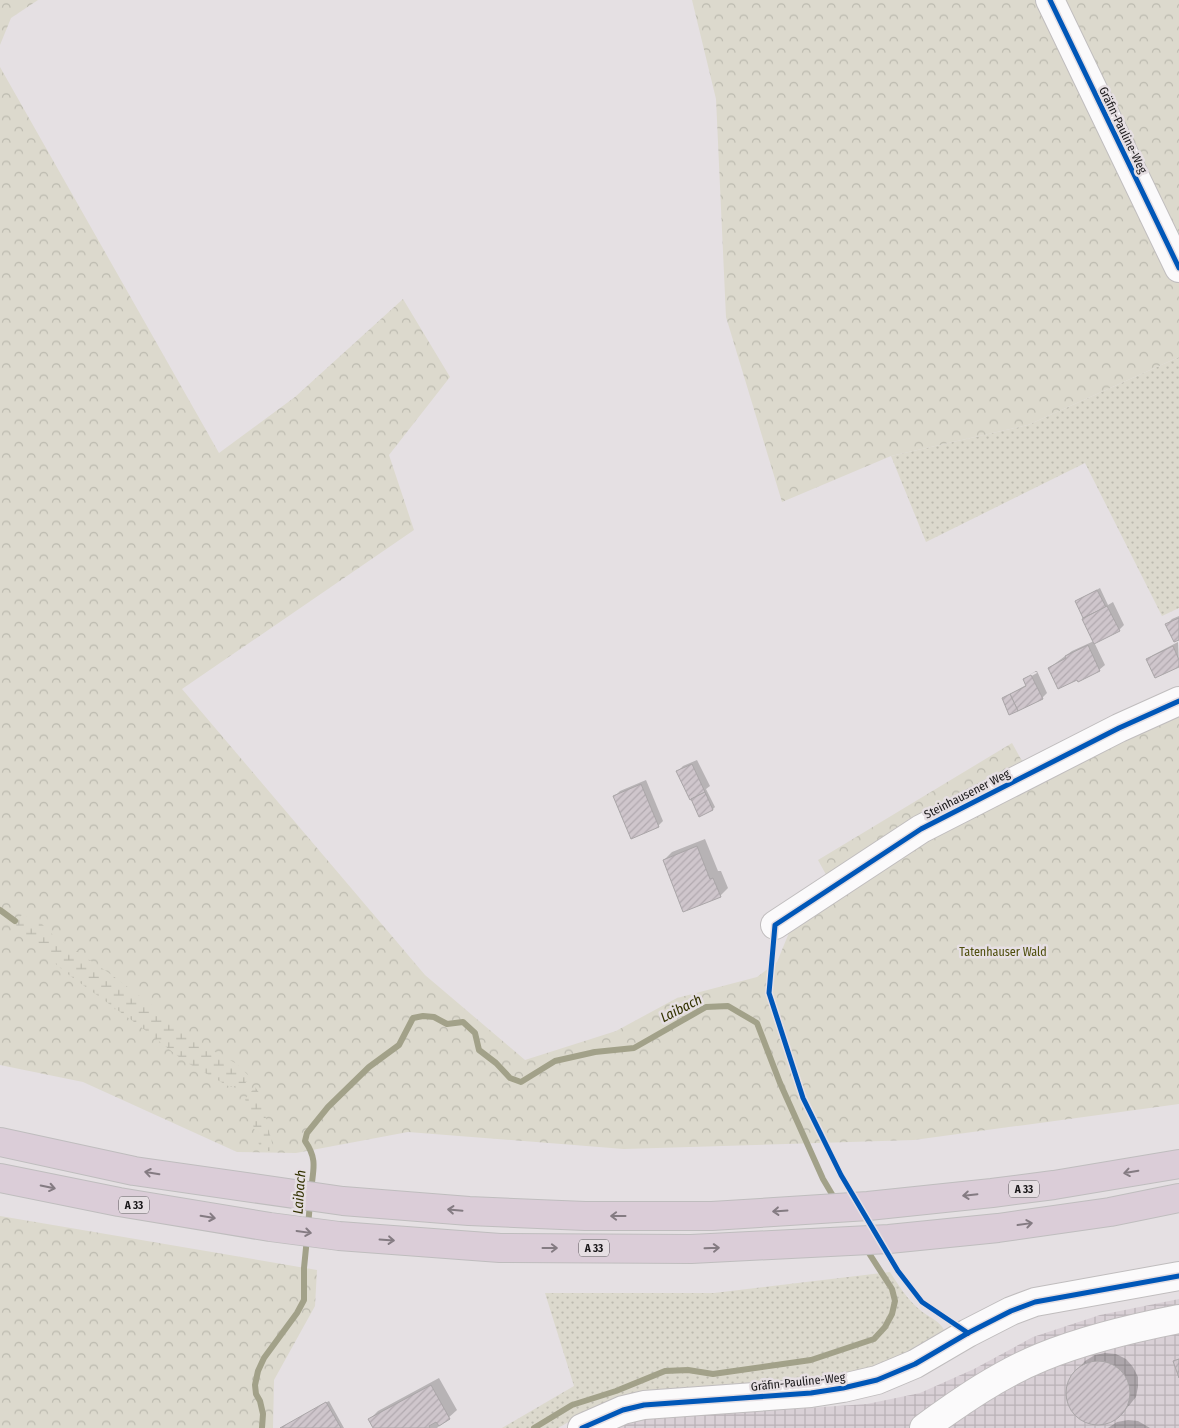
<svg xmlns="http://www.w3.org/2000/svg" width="1179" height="1428" font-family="'Fira Sans Condensed',sans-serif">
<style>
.industrial{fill:url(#industrial-grid)}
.grass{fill:url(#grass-dots)}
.forest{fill:url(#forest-crowns)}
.wetland{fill:url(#wetland-marsh)}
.shadow{fill:#0003}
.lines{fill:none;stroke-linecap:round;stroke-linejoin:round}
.stream{stroke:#a2a189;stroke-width:6}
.building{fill:url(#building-hatch);stroke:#aaa6a8}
.minor-casing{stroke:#c0bdbe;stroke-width:30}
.highway-casing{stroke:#bfbdbe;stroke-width:30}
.minor{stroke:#fbfafb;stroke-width:28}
.highway{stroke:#dbcdd8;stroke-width:28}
.cycleway-casing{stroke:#e6dfe3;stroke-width:8}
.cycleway{stroke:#0057b8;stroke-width:5}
.oneway{stroke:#847b82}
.labels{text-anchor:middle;stroke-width:5;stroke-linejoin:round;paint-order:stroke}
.shield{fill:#e6dfe3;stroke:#565356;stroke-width:1}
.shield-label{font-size:11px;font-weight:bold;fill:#191719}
.street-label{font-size:12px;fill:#191719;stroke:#e6dfe3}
.park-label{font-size:12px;fill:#4e4d0b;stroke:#e6dfe3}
.water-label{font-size:14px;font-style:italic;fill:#333201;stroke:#e6dfe3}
</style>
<defs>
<pattern id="industrial-grid" width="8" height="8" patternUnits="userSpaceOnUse" patternTransform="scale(1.25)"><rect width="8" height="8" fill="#d9d0d6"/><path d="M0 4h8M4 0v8" fill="none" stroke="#bab2b7"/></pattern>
<pattern id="grass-dots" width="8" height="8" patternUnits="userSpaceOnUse" patternTransform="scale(1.25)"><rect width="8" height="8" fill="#dcd9cd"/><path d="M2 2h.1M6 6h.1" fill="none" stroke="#bcbaaf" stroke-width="1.8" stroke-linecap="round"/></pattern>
<pattern id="forest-crowns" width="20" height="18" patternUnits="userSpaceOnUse" patternTransform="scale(1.25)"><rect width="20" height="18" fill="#dcd9cd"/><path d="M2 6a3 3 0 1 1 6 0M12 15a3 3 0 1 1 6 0" fill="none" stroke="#bcbaaf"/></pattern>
<pattern id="wetland-marsh" width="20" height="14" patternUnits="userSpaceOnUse" patternTransform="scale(1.25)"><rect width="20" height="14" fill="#dcd9cd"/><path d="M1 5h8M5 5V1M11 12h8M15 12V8" fill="none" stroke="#bcbaaf"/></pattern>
<pattern id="building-hatch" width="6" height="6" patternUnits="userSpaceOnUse" patternTransform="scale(1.25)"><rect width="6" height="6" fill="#cfc6cc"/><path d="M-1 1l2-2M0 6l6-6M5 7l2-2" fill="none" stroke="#b1a9af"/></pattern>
</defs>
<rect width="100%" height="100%" fill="#e5e0e3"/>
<path class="industrial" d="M1179 1299V1428H606L630 1420 867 1404 920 1393 974 1369 1033 1337 1100 1315Z"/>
<g class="grass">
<path d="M1179 357V608L1162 616 1085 463 926 542 891 456 1028 425Z"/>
<path d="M890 1272C899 1286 907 1299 920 1310 928 1317 943 1322 945 1333L915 1352 842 1380 624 1396 601 1404 558 1428H502L574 1386 545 1293H714Z"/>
</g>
<g class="forest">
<path d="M0 0H38L11 18 0 45Z"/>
<path d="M692 0H1179V357L1028 425 891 456 782 502 726 317 716 99Z"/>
<path d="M0 67 219 453 295 397 403 299 450 377 389 455 414 530 182 689 425 975 525 1060 616 1031 677 998 757 977 777 962 793 923 835 891 818 860 1012 743 1022 761 1117 717 1179 690V1104L914 1140 624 1149 408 1132 296 1153 237 1152 83 1082 0 1065Z"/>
<path d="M0 1216 317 1270 315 1306 274 1380 273 1428H0Z"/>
</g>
<g class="wetland">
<path d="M22 915 42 924 55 937 109 973 210 1049 237 1064 251 1078 244 1084 230 1087 184 1061 141 1027 65 972 18 931 15 921Z"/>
<path d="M255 1087 260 1094 274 1151H261L245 1099Z"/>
</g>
<g class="shadow">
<path d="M1100 588 1108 605 1113 602 1124 625 1119 630 1094 642 1105 665 1099 670 1078 680 1077 678 1049 668 1072 651 1094 641 1076 601Z"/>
<path d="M1179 616V639L1167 624 1172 619Z"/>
<path d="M1178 642 1179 665 1147 660 1153 655Z"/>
<path d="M1036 671 1029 675 1037 671 1047 693 1042 698H1003L1026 685 1024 680 1028 676V678L1037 673Z"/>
<path d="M697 760 710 786 706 789 715 807 713 809 678 771 683 766Z"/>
<path d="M646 780 663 821 658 826 615 796 620 791Z"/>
<path d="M705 839 718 871H721L728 888 720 896 664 860 672 852Z"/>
<path d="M1105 1353 1116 1354 1126 1359 1133 1367 1138 1377V1387L1136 1397 1122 1414 1114 1420 1105 1424H1095L1085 1422 1077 1417 1071 1409 1067 1400V1389L1070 1378 1085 1361 1095 1355Z"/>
<path d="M439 1378 457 1410 437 1428H375L370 1419 378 1411Z"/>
<path d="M329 1401 344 1428H280H281Z"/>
<path d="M1128 1420 1138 1421 1150 1428H1108L1117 1422Z"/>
</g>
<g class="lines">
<g class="stream">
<path d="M0 910 15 921"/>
<path d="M311 1191C313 1169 318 1160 305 1141L307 1133 328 1107 369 1067 399 1045 413 1018 423 1016 434 1017 447 1024 463 1022 475 1033 479 1050 496 1063 510 1078 521 1082 555 1061 595 1052 634 1048 706 1007 728 1006 757 1023 780 1083 823 1179 836 1201"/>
<path d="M308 1226 310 1203"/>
<path d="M262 1428 263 1414 260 1401 256 1394 255 1385 258 1371 264 1358 297 1313 304 1300V1268L307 1238"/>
<path d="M534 1428 572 1405 616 1391 665 1371 688 1370 713 1374 811 1360 874 1339 885 1327 892 1314 895 1301 892 1289 865 1247"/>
</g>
</g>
<g class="building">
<path d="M1097 590 1106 607 1083 618 1075 601Z"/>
<path d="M1107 606 1120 631 1094 644 1082 619Z"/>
<path d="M1179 618V640L1174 642 1165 624Z"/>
<path d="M1088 645 1100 671 1078 682 1077 680 1058 689 1048 668 1066 658 1065 656Z"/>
<path d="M1173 646 1179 660V667L1155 678 1146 659Z"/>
<path d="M1031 675 1043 699 1018 711 1010 694 1026 686 1023 679Z"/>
<path d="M1010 694 1018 711 1009 715 1002 698Z"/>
<path d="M692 764 705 792 690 800 676 771Z"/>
<path d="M641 784 659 827 631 839 613 796Z"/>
<path d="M705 792 713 810 699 817 691 799Z"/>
<path d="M697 846 710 879 713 878 721 897 683 912 663 860Z"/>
<path d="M1179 1359V1378L1173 1361Z"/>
<circle cx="1098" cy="1393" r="32"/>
<path d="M431 1385 450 1419 439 1426 436 1422 429 1426 430 1428H373L368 1419Z"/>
<path d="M326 1402 341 1428H280Z"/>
</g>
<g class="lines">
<defs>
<g id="minor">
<path d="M1050 0 1179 268"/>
<path d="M775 925 921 829 1119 728 1179 701"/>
<path d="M582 1428 623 1410 644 1405 811 1393 843 1388 877 1380 915 1364 968 1333 1011 1311 1035 1302 1179 1276"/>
<path d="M924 1428C961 1401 1000 1374 1042 1357 1086 1339 1133 1328 1179 1319"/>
</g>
<g id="highway">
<path d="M0 1142 134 1171 343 1201 469 1211 585 1216H712L868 1206 992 1193 1054 1185 1179 1164"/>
<path d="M0 1178 119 1202 270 1227 339 1236 500 1248 691 1249 889 1239 998 1228 1110 1212 1179 1198"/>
</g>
</defs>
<use href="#minor" class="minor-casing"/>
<use href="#highway" class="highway-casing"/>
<use href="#minor" class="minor"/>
<use href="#highway" class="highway"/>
<defs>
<g id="cycleway">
<path d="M1050 0 1179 268"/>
<path d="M968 1333 922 1302 898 1271 841 1175 803 1098 769 993 775 925 921 829 1119 728 1179 701"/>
<path d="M582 1428 623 1410 644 1405 811 1393 843 1388 877 1380 915 1364 968 1333 1011 1311 1035 1302 1179 1276"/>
</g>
</defs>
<use href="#cycleway" class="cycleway-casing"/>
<use href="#cycleway" class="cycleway"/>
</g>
<defs><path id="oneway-shaft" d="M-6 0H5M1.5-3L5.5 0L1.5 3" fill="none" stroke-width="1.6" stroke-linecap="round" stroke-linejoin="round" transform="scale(1.25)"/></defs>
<g class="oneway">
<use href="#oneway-shaft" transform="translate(1131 1172) rotate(170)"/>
<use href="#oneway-shaft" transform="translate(152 1173) rotate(-171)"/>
<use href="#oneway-shaft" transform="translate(48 1187) rotate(12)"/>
<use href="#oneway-shaft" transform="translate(970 1195) rotate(174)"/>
<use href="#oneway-shaft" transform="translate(455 1210) rotate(-175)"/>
<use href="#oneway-shaft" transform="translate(780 1211) rotate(176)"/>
<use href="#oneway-shaft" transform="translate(618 1216) rotate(-180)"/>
<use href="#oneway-shaft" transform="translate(208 1217) rotate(9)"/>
<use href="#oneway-shaft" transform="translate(1025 1224) rotate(-8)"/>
<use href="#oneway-shaft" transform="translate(304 1232) rotate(8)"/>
<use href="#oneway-shaft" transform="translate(387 1240) rotate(4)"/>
<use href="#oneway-shaft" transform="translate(550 1248)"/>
<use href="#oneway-shaft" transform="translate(712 1248) rotate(-2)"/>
</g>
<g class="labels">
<g class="shield">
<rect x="1009" y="1180.5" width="30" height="17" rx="4"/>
<rect x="119" y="1196.5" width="30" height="17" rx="4"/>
<rect x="579" y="1239.5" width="30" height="17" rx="4"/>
</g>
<g class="shield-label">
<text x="1024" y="1193">A 33</text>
<text x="134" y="1209">A 33</text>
<text x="594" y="1252">A 33</text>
</g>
<g class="street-label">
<text transform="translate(1123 130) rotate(64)" y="4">Gräfin-Pauline-Weg</text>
<text transform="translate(967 794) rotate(-27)" y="4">Steinhausener Weg</text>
<text transform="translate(798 1382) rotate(-6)" y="4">Gräfin-Pauline-Weg</text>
</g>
<g class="park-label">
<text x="1003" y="956">Tatenhauser Wald</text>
</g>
<g class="water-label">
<text transform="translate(681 1008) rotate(-27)" y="5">Laibach</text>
<text transform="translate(299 1192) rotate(-86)" y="5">Laibach</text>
</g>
</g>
</svg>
